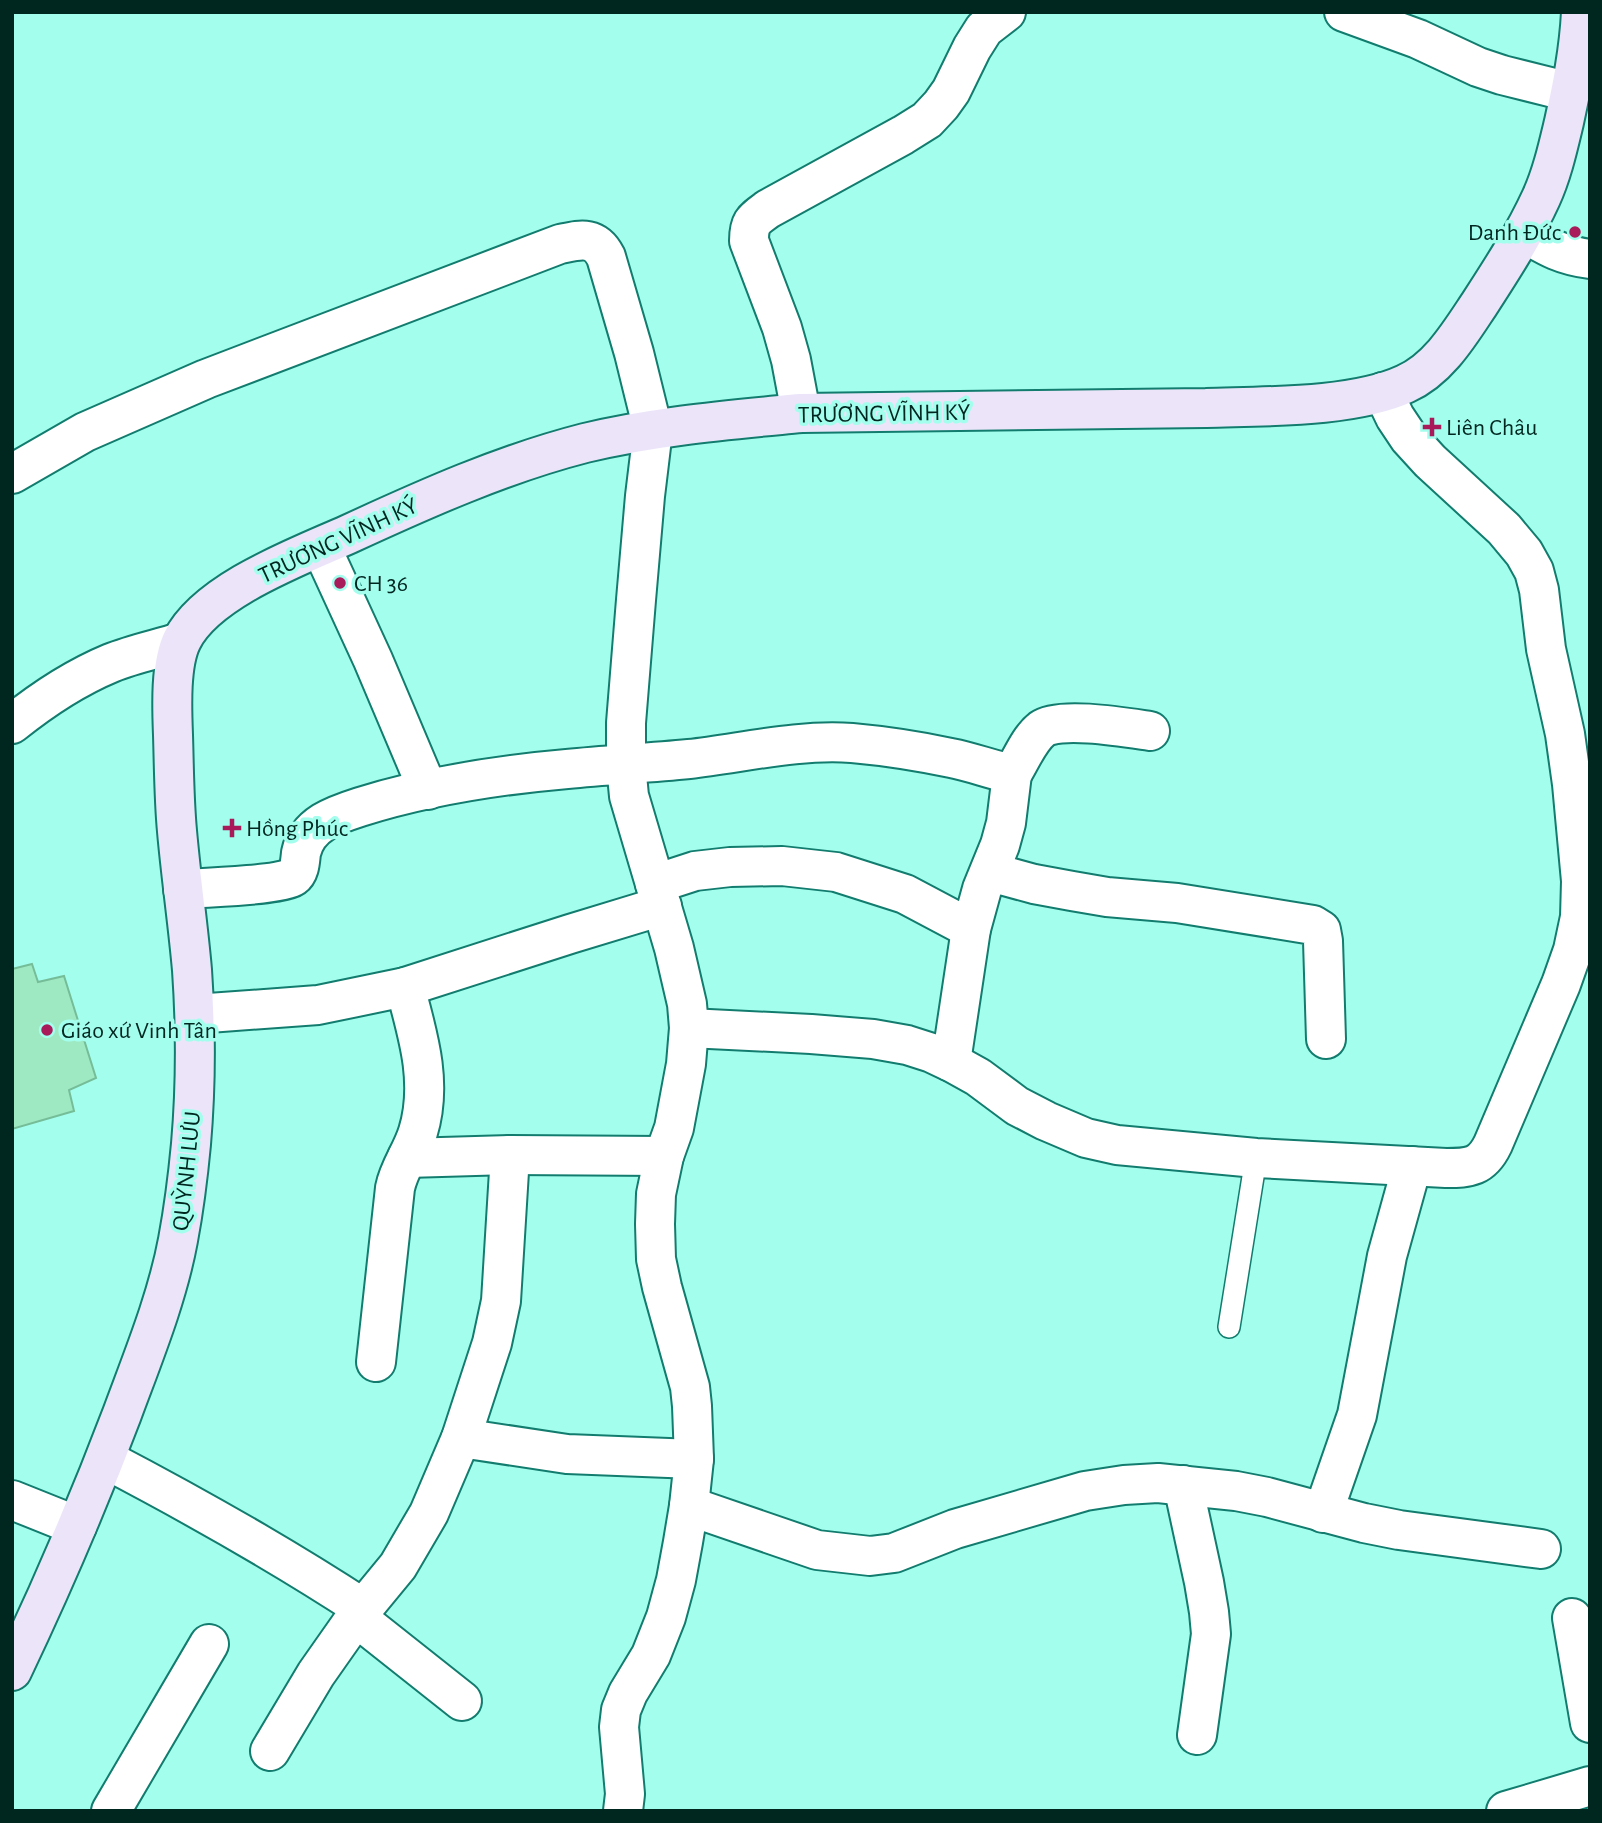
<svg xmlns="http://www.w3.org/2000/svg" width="1602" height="1823" font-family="'Alegreya Sans',sans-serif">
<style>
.building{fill:#9fe9c2;stroke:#75bd98;stroke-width:2}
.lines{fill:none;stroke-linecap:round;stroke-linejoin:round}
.service-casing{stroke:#127c6e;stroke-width:24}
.minor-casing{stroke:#127c6e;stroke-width:42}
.secondary-casing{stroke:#127c6e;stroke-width:42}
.service{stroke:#fff;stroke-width:21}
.minor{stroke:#fff;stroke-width:38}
.secondary{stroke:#ece5fa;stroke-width:38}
.poi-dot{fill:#a81a5a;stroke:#a3feed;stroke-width:2.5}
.labels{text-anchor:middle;stroke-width:7;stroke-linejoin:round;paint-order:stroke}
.poi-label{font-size:24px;fill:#002620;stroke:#a3feed;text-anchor:start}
.street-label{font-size:24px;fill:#002620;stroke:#a3feed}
</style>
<rect width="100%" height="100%" fill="#a3feed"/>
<path class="building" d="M32 964 38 982 64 976 96 1078 69 1090 74 1111 12 1129V969Z"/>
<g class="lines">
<defs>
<path id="service" d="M1229 1327 1256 1158"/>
<g id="minor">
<path d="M1344 12 1418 39 1478 67 1502 75 1570 92"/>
<path d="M1524 233C1548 247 1561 255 1590 259"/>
<path d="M801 413 791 360 782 328 749 241C749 222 753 220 768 209L903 135 927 120 941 105 951 91 972 48 984 29 1006 12"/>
<path d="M12 474 85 432 206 379 560 244C580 240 595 235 606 257L634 353 653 430 645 496 636 600 626 723V765L629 796 674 948 687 1004 689 1028 686 1064 674 1128 664 1156 656 1194 655 1224 656 1259 662 1287 690 1387 692 1406 694 1459 689 1506 683 1542 676 1580 666 1617 651 1655 628 1693 621 1710 619 1727 625 1794 623 1811"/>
<path d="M321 547 373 660 428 790"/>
<path d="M12 724C43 699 75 678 111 663 133 654 158 649 180 642"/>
<path d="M990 872 1034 884 1072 891 1107 897 1177 903 1313 925 1321 930 1323 941 1326 1039"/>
<path d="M655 884 695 871 730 867 782 866 836 872 905 894 971 929"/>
<path d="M183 889C202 888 282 885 293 877 300 872 300 861 301 853 307 824 335 815 360 807 427 786 498 775 567 769 608 765 648 763 689 759 742 753 798 739 852 743 885 746 918 751 951 758 972 762 992 770 1012 774 1021 760 1029 739 1042 729 1059 716 1129 728 1150 731"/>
<path d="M195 1014 318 1005 405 987 570 934 662 906"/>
<path d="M689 1028 811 1034 873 1039 907 1045 932 1053 951 1062 978 1077 1017 1106 1046 1121 1086 1138 1117 1145 1256 1158 1446 1168C1470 1168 1482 1167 1493 1144L1561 984 1573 950 1580 917 1581 881 1572 784 1565 734 1546 649 1539 590 1534 571 1524 553 1504 529 1430 461 1409 438 1395 417 1383 392"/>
<path d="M951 1062 971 929 982 889 1000 845 1006 823 1012 774"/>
<path d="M407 1158 510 1155 664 1156"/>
<path d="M376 1362 395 1188C399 1168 412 1152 418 1132 433 1083 418 1035 405 987"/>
<path d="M461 1438 567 1454 694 1459"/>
<path d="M105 1459C193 1505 280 1554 364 1609"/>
<path d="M1183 1485 1204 1582 1209 1612 1211 1634 1197 1735"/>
<path d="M12 1500 77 1526"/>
<path d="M689 1506 817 1550 870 1556 894 1553 955 1529 1085 1491 1124 1485 1158 1483 1236 1491 1267 1497 1364 1523 1399 1530 1541 1549"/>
<path d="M1323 1513 1357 1415 1387 1256 1412 1166"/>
<path d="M356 1617 462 1701"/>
<path d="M1572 1618 1590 1723"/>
<path d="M270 1751 316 1674 356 1617 398 1566 429 1513 461 1438 492 1343 501 1301 510 1155"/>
<path d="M111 1811 209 1644"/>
<path d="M1506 1811 1590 1786"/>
</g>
<path id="secondary" d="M12 1671C52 1587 89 1501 122 1414 143 1357 167 1299 178 1240 184 1208 188 1176 191 1144 196 1086 196 1028 192 970 188 924 181 877 177 831 174 799 174 767 173 735 172 709 170 664 182 640 207 590 300 556 349 534 425 499 503 464 585 443 655 426 729 420 801 413L1206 408C1264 406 1353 408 1405 384 1439 369 1460 333 1480 303 1502 269 1524 235 1541 198 1552 174 1558 147 1564 122 1572 85 1579 51 1581 12"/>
</defs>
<use href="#service" class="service-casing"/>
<use href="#minor" class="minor-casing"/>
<use href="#secondary" class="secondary-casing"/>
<use href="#service" class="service"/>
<use href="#minor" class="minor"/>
<use href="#secondary" class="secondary"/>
</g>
<g class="poi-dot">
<circle cx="1575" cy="232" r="7"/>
<path d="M1428.5 416.5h7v7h7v7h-7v7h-7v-7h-7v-7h7z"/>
<circle cx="340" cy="583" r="7"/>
<path d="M228.5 817.5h7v7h7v7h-7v7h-7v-7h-7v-7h7z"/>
<circle cx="47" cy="1030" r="7"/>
</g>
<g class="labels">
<g class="poi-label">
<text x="1561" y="240" text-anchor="end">Danh Đức</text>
<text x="1446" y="435">Liên Châu</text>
<text x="354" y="591">CH 36</text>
<text x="246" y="836">Hồng Phúc</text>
<text x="61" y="1038">Giáo xứ Vinh Tân</text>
</g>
<g class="street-label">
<text transform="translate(884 413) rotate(-1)" y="8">TRƯƠNG VĨNH KÝ</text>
<text transform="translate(338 540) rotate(-25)" y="8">TRƯƠNG VĨNH KÝ</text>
<text transform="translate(186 1171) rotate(-84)" y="8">QUỲNH LƯU</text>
</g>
</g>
<rect width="1602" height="1823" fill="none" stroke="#002620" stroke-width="28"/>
</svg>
